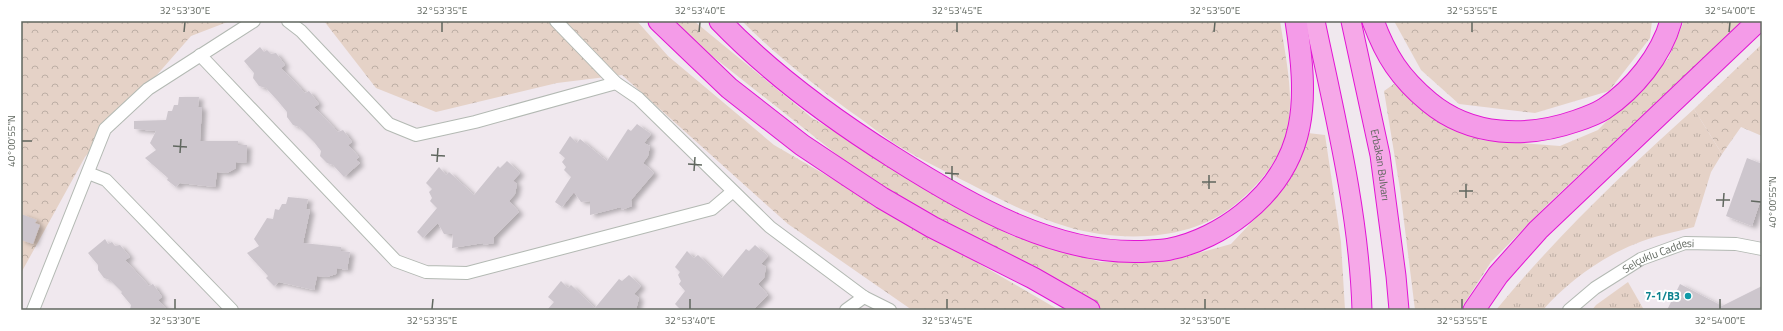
<svg xmlns="http://www.w3.org/2000/svg" width="1783" height="331" font-family="'Titillium Web',sans-serif">
<style>
.grass{fill:url(#grass-tufts)}
.forest{fill:url(#forest-crowns)}
.building{fill:#cdc6cd;filter:url(#shadow)}
.lines{fill:none;stroke-linecap:round;stroke-linejoin:round}
.minor-casing{stroke:#b3b9b3;stroke-width:14}
.trunk-casing{stroke:#e215d4;stroke-width:21}
.motorway-casing{stroke:#e215d4;stroke-width:23}
.minor{stroke:#fff;stroke-width:12}
.trunk{stroke:#f6a8e8;stroke-width:19}
.motorway{stroke:#f49be8;stroke-width:21}
.ticks{fill:none;stroke:#60675f;stroke-width:1.5}
.culture-dot{fill:#0f9aa8;stroke:#fff;stroke-width:1.5}
.labels{text-anchor:middle;stroke-width:4;stroke-linejoin:round;paint-order:stroke}
.street-label{font-size:11px;fill:#60675f;stroke:#fff}
.culture-label{font-size:11px;font-weight:bold;fill:#0d838f;stroke:#fff;text-anchor:end}
.neatline{fill:none;stroke:#60675f;stroke-width:1.5}
.ticks-label{font-size:10px;text-anchor:middle;fill:#60675f}
</style>
<defs>
<pattern id="grass-tufts" width="24" height="20" patternUnits="userSpaceOnUse"><rect width="24" height="20" fill="#e5d2c7"/><path d="M3 7l-1-3M5 7V3M7 7l1-3M15 17l-1-3M17 17v-4M19 17l1-3" fill="none" stroke="#bdaea5"/></pattern>
<pattern id="forest-crowns" width="20" height="18" patternUnits="userSpaceOnUse"><rect width="20" height="18" fill="#e5d2c7"/><path d="M2 6a3 3 0 1 1 6 0M12 15a3 3 0 1 1 6 0" fill="none" stroke="#bdaea5"/></pattern>
<filter id="shadow"><feDropShadow dx="4.5" dy="2.5" stdDeviation="2" flood-color="#0004"/></filter>
</defs>
<rect width="100%" height="100%" fill="#f0e8ee"/>
<g class="grass">
<path d="M1694 109 1722 154 1711 172 1694 227C1675 232 1653 236 1635 244 1602 257 1566 283 1543 310H1496C1556 237 1624 172 1694 109Z"/>
<path d="M1628 282 1644 310H1592L1596 305Z"/>
</g>
<g class="forest">
<path d="M21 21H230L191 36 85 157 21 273Z"/>
<path d="M324 21H637L668 56 774 145 1059 310H912L788 224 622 75 557 83 436 112 376 88Z"/>
<path d="M668 21H694L812 118 1010 235 1100 262 1170 261 1231 244 1280 192 1308 133 1325 135 1341 242 1345 310H1096L1011 259 864 176Z"/>
<path d="M742 21H1280C1293 100 1305 145 1237 203 1193 241 1122 243 1068 227 1036 218 1006 202 976 187 949 173 921 160 895 144 880 134 866 122 851 112 813 84 776 55 742 21Z"/>
<path d="M1394 21H1652L1650 38 1609 91 1535 113 1459 104 1421 70Z"/>
<path d="M1684 21H1743L1548 204 1491 262 1460 310H1415L1400 189 1384 91 1394 84 1428 113 1481 140 1560 146 1598 130 1668 59Z"/>
<path d="M1762 44V136L1741 127 1722 154 1694 109Z"/>
</g>
<g class="building">
<path d="M260 47 264 52 267 50 271 54 276 53 285 65 281 68 305 93 309 91 319 104 314 107 338 132 343 130 352 142 348 145 359 157 356 160 360 163 344 177 333 165 327 163 320 156 321 151 314 142 299 127 293 125 287 117V112L277 100 266 88 259 86 253 78 254 73 244 61Z"/>
<path d="M179 97H199L198 107H202L200 141H238V145H247L246 163 236 162V168L227 173 217 172 215 187 180 183 176 187 167 180 168 178 145 158 156 150 150 143 156 131 134 129V121L166 120 168 111H172L174 105H178Z"/>
<path d="M637 124 651 134 644 143 650 146 648 156 643 163 654 173 631 200 632 206 621 210V207L590 215V201L581 202 574 192 562 207 555 202 571 177 564 170 566 167 562 162 565 158 559 153 570 136 577 143 580 139 607 161 628 129 631 131Z"/>
<path d="M1747 158 1762 164V196L1752 226 1726 216Z"/>
<path d="M507 161 520 173 513 181 517 184 515 194 509 201 519 212 494 237V243L483 245V243L452 248 453 234H444L438 223 423 238 417 232 437 208 430 201 432 198 429 192 432 189 426 183 439 167 446 175 449 172 474 195 498 166 500 168Z"/>
<path d="M288 197 308 199 306 209 310 210 303 243 341 247V251L350 252 347 270 337 268 336 274 327 277 317 276 314 290 279 282 274 286 266 278 268 276 247 253 259 246 254 239 267 218 273 219 275 209 279 210 282 204H286Z"/>
<path d="M21 214 37 220 35 223 40 225 33 244 21 240Z"/>
<path d="M105 239 108 244 112 242 115 246 120 245 130 257 125 260 149 286 153 284 162 297 158 300 167 310H130L131 305 121 293 122 292 110 280 104 278 98 270V265L88 253Z"/>
<path d="M755 245 768 256 761 264 766 267 764 278 758 284 768 295 753 310H681L675 304 685 291 679 284 681 281 678 275 680 272 675 267 687 251 694 258 698 255 722 278 746 249 749 251Z"/>
<path d="M629 275 641 286 634 294 639 298 636 310H547L554 302 548 297 561 281 568 288 571 285 595 308 619 279 622 281Z"/>
<path d="M1680 284 1722 306 1762 286V310H1667Z"/>
</g>
<g class="lines">
<defs>
<g id="minor">
<path d="M288 21 301 31 389 124 416 135 475 122 616 83"/>
<path d="M556 21 616 83 638 98 770 227 864 297 890 310"/>
<path d="M200 55 396 261 426 272 467 273 712 209 732 192"/>
<path d="M88 173 106 180 232 310"/>
<path d="M33 310 105 129 148 89 254 21"/>
<path d="M846 310 864 297"/>
<path id="s1" d="M1569 310 1595 288 1641 259 1685 243 1736 244 1762 249"/>
</g>
<g id="trunk">
<path d="M1315 21C1335 116 1359 213 1362 310"/>
<path id="s2" d="M1351 21 1380 155 1396 276 1399 310"/>
</g>
<g id="motorway">
<path d="M659 21 729 88 802 145 847 175 882 198 932 227 1033 278 1089 310"/>
<path d="M720 21C771 74 831 118 893 157 967 204 1059 258 1150 251 1156 250 1164 251 1170 249 1196 244 1223 230 1243 214 1310 161 1308 98 1296 21"/>
<path d="M1373 21C1386 56 1400 78 1429 102 1471 137 1527 138 1576 121 1585 118 1596 114 1604 109 1634 89 1661 56 1671 21"/>
<path d="M1474 310 1498 275 1538 230 1758 21"/>
</g>
</defs>
<use href="#minor" class="minor-casing"/>
<use href="#trunk" class="trunk-casing"/>
<use href="#motorway" class="motorway-casing"/>
<use href="#minor" class="minor"/>
<use href="#trunk" class="trunk"/>
<use href="#motorway" class="motorway"/>
</g>
<path class="ticks" d="M184 32 185 22M442 32V22M699 32 700 22M957 32V22M1214 32 1215 22M1472 32V22M1729 32 1730 22M22 141H32M173 146 187 147M180 153 181 139M431 155 445 156M437 162 438 148M688 164 702 165M694 171 695 157M945 173 959 174M952 180V166M1202 182H1216M1209 189V175M1459 191H1473M1466 198V184M1716 200H1730M1751 201 1761 202M1723 207 1724 193M175 309V299M432 309 433 299M690 309V299M947 309V299M1205 309V299M1462 309V299M1720 309V299"/>
<circle class="culture-dot" cx="1688" cy="296" r="4"/>
<g class="labels">
<g class="street-label">
<text dy="4" stroke="none"><textPath href="#s2" startOffset="147">Erbakan Bulvarı</textPath></text>
<text dy="4" stroke="none"><textPath href="#s1" startOffset="106">Selçuklu Caddesi</textPath></text>
</g>
<g class="culture-label">
<text x="1680" y="300">7-1/B3</text>
</g>
</g>
<rect width="1783" height="331" fill="none" stroke="#ffffff" stroke-width="44"/>
<rect x="22" y="22" width="1739" height="287" class="neatline"/>
<g class="ticks-label">
<text x="185" y="14">32°53'30"E</text>
<text x="442" y="14">32°53'35"E</text>
<text x="700" y="14">32°53'40"E</text>
<text x="957" y="14">32°53'45"E</text>
<text x="1215" y="14">32°53'50"E</text>
<text x="1472" y="14">32°53'55"E</text>
<text x="1730" y="14">32°54'00"E</text>
<text transform="translate(11 141) rotate(-90)" y="4">40°00'55"N</text>
<text transform="translate(1772 202) rotate(-90)" y="4">40°00'55"N</text>
<text x="175" y="324">32°53'30"E</text>
<text x="432" y="324">32°53'35"E</text>
<text x="690" y="324">32°53'40"E</text>
<text x="947" y="324">32°53'45"E</text>
<text x="1205" y="324">32°53'50"E</text>
<text x="1462" y="324">32°53'55"E</text>
<text x="1720" y="324">32°54'00"E</text>
</g>
</svg>
